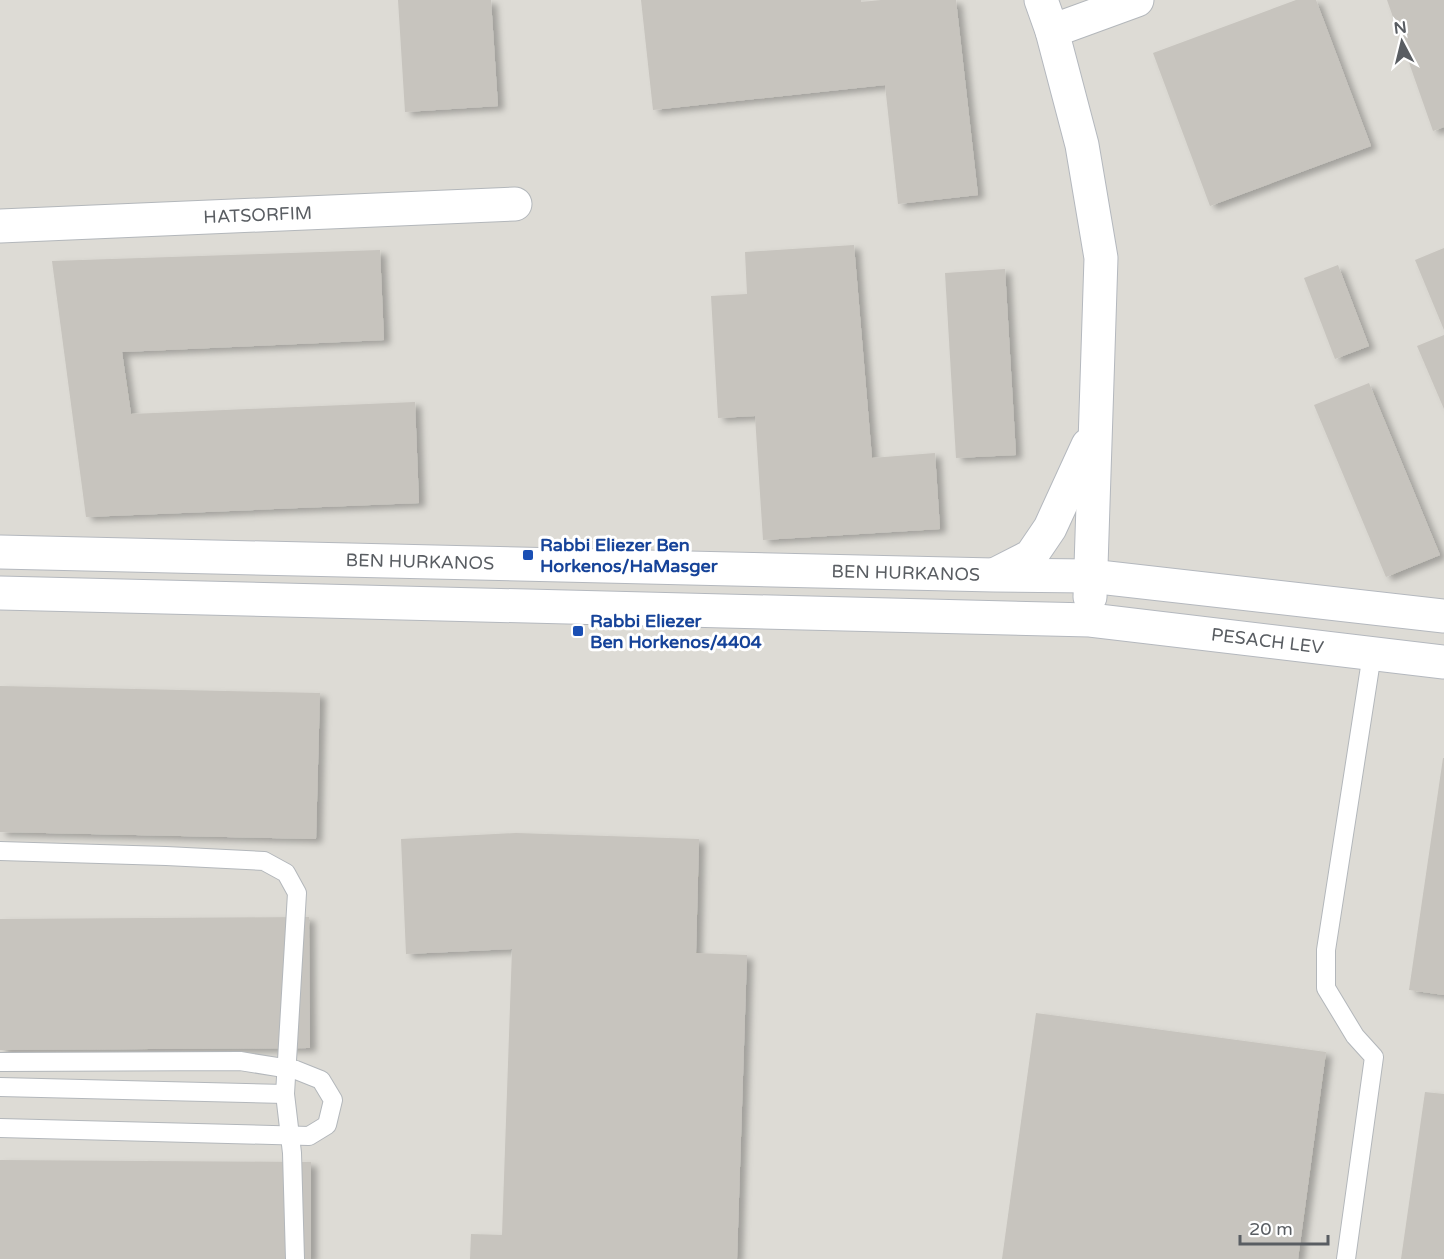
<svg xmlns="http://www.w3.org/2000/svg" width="1444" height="1259" font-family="'Varela Round',sans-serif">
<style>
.industrial{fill:#dddbd5}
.building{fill:#c7c4be;filter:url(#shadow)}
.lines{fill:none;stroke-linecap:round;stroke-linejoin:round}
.lane-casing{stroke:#b3b7bb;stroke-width:20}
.street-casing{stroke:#b3b7bb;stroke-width:35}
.secondary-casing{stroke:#b4b8be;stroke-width:35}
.lane{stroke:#fff;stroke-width:18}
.street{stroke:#fff;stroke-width:33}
.secondary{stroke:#fff;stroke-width:33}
.transit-dot{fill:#1a4fb4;stroke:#fff;stroke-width:2}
.labels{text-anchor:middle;stroke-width:6;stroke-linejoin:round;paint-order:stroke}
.street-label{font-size:18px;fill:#595d62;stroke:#fff}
.transit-label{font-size:18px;font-weight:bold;fill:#164399;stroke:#fff;text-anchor:start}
</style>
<defs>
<filter id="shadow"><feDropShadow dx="6" dy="4" stdDeviation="3" flood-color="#0004"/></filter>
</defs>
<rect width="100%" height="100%" fill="#ece9e0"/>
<rect class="industrial" x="0" y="0" width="1444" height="1259"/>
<g class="building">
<path d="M398 0H491L498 106 405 112Z"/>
<path d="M641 0H861V2L881 0H956L978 195 898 204 885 85 653 110Z"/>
<path d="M1296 0H1316L1371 146 1210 206 1153 53Z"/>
<path d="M1387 0H1444V127L1433 131Z"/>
<path d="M854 245 872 458 935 453 940 529 763 540 755 416 718 418 711 296 747 294 745 252Z"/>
<path d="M1444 248V330L1415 260Z"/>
<path d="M380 250 384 340 122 352 131 414 415 402 419 503 86 517 52 261Z"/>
<path d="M1338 265 1369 346 1335 359 1304 278Z"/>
<path d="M1005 269 1016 455 956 458 945 273Z"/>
<path d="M1444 335V409L1417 346Z"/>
<path d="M1369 383 1440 555 1386 577 1314 405Z"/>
<path d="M0 686 320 693 316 839 0 832Z"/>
<path d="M1443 758H1444V995L1409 990Z"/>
<path d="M516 833 699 839 696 953 747 955 737 1259H470L471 1234 502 1235 512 949 406 954 401 839Z"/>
<path d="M309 917 310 1048 0 1050V919Z"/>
<path d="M1036 1013 1326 1052 1298 1259H1002Z"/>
<path d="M1425 1092 1444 1094V1259H1401Z"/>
<path d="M0 1160 311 1162V1259H0Z"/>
</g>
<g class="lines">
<defs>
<g id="lane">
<path d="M0 851 166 856 264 861 286 873 297 893 285 1094 292 1153 295 1259"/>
<path d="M0 1062 240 1061 296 1070 321 1080 333 1100 327 1125 309 1136 0 1128"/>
<path d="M0 1087 285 1094"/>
<path d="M1346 1259 1374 1057 1355 1036 1326 988V950L1372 654"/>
</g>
<g id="street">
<path d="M1052 31 1137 0"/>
<path id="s1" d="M0 226 515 204"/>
</g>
<g id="secondary">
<path d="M1041 0 1052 31 1082 145 1101 258 1090 597"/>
<path id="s2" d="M0 552 994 575 1090 576 1444 616"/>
<path d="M996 574 1031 556 1050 528 1088 445"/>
<path id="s3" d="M0 593 1090 620 1444 662"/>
</g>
</defs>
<use href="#lane" class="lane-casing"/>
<use href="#street" class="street-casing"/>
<use href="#secondary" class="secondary-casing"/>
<use href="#lane" class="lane"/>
<use href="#street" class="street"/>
<use href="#secondary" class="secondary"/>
</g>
<g class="transit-dot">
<rect x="522" y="549" width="12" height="12" rx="3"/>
<rect x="572" y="625" width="12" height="12" rx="3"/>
</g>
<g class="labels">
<g class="street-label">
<text dy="6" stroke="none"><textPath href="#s1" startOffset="258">HATSORFIM</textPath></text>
<text dy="6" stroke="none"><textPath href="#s2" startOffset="420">BEN HURKANOS</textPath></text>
<text dy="6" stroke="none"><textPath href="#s2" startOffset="906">BEN HURKANOS</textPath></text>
<text dy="6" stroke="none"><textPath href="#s3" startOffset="1269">PESACH LEV</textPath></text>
</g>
<g class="transit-label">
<text x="540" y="551">Rabbi Eliezer Ben<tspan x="540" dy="21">Horkenos/HaMasger</tspan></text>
<text x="590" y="627">Rabbi Eliezer<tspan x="590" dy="21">Ben Horkenos/4404</tspan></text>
</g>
</g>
<g transform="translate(1402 42) rotate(353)" stroke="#ffffff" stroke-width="4.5" paint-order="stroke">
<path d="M0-4.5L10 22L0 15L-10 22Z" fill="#595d62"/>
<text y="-9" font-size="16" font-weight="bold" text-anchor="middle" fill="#595d62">N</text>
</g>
<path d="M1240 1235v9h88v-9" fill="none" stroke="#595d62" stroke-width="3"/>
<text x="1249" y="1235" font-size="18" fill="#595d62" stroke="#ffffff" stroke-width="4.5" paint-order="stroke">20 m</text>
</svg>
